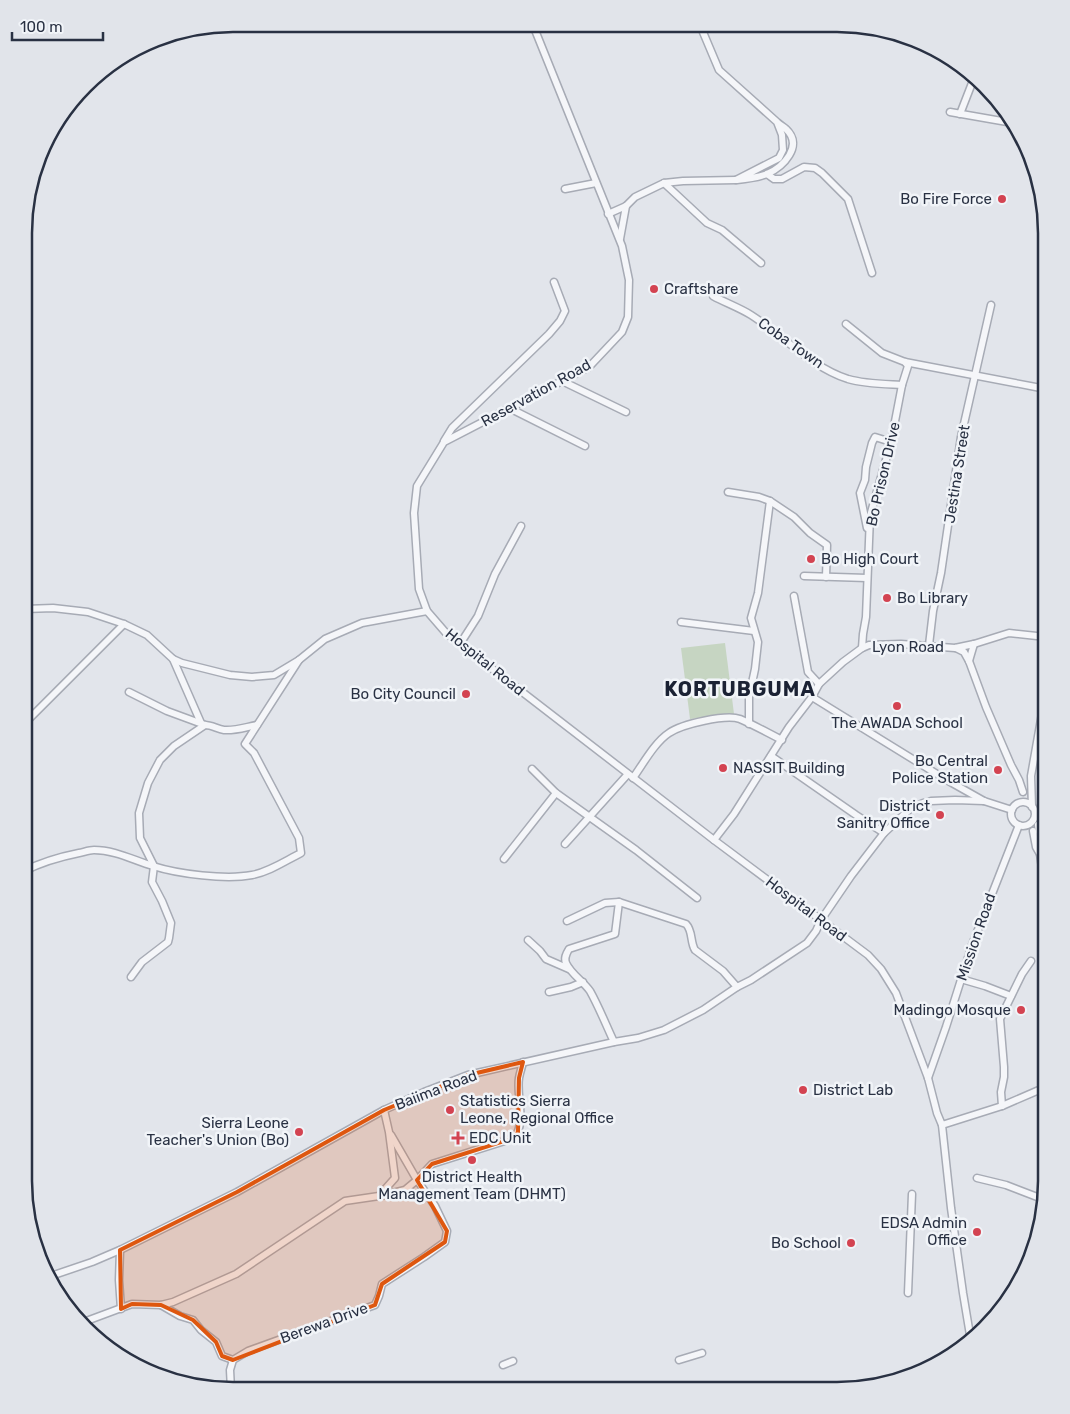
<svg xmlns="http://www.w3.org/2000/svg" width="1070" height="1414" font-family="Rubik,sans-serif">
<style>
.green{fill:#c6d5c2}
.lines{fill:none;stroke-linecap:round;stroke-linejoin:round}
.minor-casing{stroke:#a7abb5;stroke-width:9}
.minor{stroke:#f5f6f9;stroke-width:6}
.marked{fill:#de570f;fill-opacity:0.2;stroke:#de570f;stroke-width:4;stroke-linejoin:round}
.poi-dot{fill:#d34351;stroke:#f1f4f8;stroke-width:2}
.labels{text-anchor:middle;stroke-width:5;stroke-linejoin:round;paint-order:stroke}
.poi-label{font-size:15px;fill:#293143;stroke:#f1f4f8;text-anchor:end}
.street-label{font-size:15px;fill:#293143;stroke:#f1f4f8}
.district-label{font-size:20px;font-weight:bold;letter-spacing:1px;fill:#1b2234;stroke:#f1f4f8}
.rim{fill:none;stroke:#293143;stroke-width:2.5}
</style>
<rect width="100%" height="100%" fill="#e2e5eb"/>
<path class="green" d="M725 643 734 714 690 719 681 648Z"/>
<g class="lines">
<defs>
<g id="minor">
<path d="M533 25 622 246 629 280 628 317 622 332 589 367 444 442 417 486 414 513 419 589 427 611 446 633 460 644 714 840 868 955 881 969 896 993 928 1078 937 1113 942 1125 951 1208 963 1293 971 1341"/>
<path d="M700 25 719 70 777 122C780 125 784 127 786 129 804 146 783 167 767 174 757 178 746 179 736 180L779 158 783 150 782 135 777 122"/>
<path d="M950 112 1013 123"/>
<path d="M960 114 974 78"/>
<path d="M767 174 774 179H782L804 167 815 168 822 173 848 199 872 273"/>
<path d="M664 183 707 223 722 230 761 263"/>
<path d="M565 189 596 183"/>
<path d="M608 214 626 206 635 197 664 183 683 181 736 180"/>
<path d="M620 239 626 206"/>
<path d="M713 296C726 303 740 308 751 315 784 336 811 367 848 379 865 384 884 384 902 385"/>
<path d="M846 324 882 353 905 362 1046 389"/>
<path d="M562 381 626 412"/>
<path d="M509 408 585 446"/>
<path d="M444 441 452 428 549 334 560 321 565 311 554 282"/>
<path d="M728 492 759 497 770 501 794 517 810 533 827 545 826 577"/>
<path d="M867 528 860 493 865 480 866 467 872 443 875 437 891 442"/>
<path d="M804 576 867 578"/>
<path d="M794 596 808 672 819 684"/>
<path d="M25 609 53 608 88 612 124 624 147 635 173 659 182 663 230 675 252 677 274 675 299 660 325 639 362 623 427 611"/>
<path d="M681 622 754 631"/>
<path d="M460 644 478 616 495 574 521 526"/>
<path d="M929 645 933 611 941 573 961 437 991 305"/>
<path d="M862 648 863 634 866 617 870 516 891 442 902 385 908 366 905 362"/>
<path d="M956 648 964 652 969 661 986 707 1011 765 1019 780 1023 792"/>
<path d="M173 659 201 723"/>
<path d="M969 661 974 644"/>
<path d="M129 692 167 711 205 725C212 725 217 729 224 730 235 731 246 727 257 725"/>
<path d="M812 697 945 779 984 801 1012 810"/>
<path d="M25 723 124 624"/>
<path d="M749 724V697L755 669 758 642 751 618 758 593 770 501"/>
<path d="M771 756 856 815 884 833"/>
<path d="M532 769 556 793 636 850 697 898"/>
<path d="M633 778C643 764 655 742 669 733 682 724 726 714 740 719 754 725 768 733 782 740"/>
<circle cx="1023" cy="814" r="12"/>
<path d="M1032 807 1031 776 1046 691"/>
<path d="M1038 825 1041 846 1040 854"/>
<path d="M1033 831 1036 847 1040 854 1046 895"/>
<path d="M714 840 734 814 789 727 812 697 819 684 843 662 862 648 869 645 901 644 955 648 974 644 1009 633 1046 637"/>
<path d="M565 844 628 774"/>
<path d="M504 859 556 793"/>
<path d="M24 871C42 862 59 857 79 853 84 852 89 850 94 850 115 850 133 860 153 866 178 874 226 880 252 875 269 872 285 861 301 853L299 838 254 753 245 744 299 660"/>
<path d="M567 921 605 903 619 902 686 924C693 931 690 942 695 950L723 971 737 987"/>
<path d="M528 940 540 951 546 959 569 969"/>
<path d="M131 977 142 962 168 942 169 938 171 923 162 901 152 882 154 866 140 838 139 813 148 783 160 760 174 746 205 725"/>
<path d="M961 979 985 986 1011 996"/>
<path d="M549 992 571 987 583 982"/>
<path d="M614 1042C606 1025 599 1007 590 991 583 981 571 974 566 963 564 958 566 954 569 949L615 934 619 902"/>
<path d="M928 1078 946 1027 972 945 1019 825"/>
<path d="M1002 1106 1001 1092 1004 1077V1067L1000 1019 1022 974 1031 961"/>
<path d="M942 1125 1002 1106 1046 1087"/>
<path d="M977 1178 1006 1185 1045 1200"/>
<path d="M380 1196 405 1190 417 1180 432 1164 514 1138C527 1122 516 1097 519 1078 520 1072 522 1067 523 1062"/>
<path d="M120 1250 119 1280 121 1309"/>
<path d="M48 1277 92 1262 120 1250 237 1192 384 1110 424 1092 468 1075 614 1042 638 1038 664 1030 703 1010 737 987 751 980 807 943 816 931 821 920 851 876 884 833 910 809 923 803 931 801 955 800 984 801"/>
<path d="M908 1293 912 1194"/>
<path d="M161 1305 180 1316 193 1320 201 1330 216 1342 222 1356 233 1360"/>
<path d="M81 1323 132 1304 161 1305 173 1302 236 1274 345 1201 379 1196 395 1178 389 1132 384 1110"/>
<path d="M679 1360 702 1353"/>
<path d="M503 1365 513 1361"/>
<path d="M231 1389 230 1370 233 1360 248 1351 375 1305 379 1296 382 1284 424 1257 445 1242 447 1231 435 1206 417 1180 391 1135"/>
</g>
</defs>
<use href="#minor" class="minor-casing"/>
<use href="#minor" class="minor"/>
</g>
<path class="marked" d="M523 1062 519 1078 518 1132 514 1138 432 1164 417 1180 447 1231 445 1242 382 1284 375 1305 233 1360 222 1356 216 1342 193 1320 161 1305 132 1304 121 1309 120 1250 237 1192 384 1110 468 1075Z"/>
<g class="poi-dot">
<circle cx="1002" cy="199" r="5"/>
<circle cx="654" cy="289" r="5"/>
<circle cx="811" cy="559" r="5"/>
<circle cx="887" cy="598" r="5"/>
<circle cx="466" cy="694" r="5"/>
<circle cx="897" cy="706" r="5"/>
<circle cx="723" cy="768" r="5"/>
<circle cx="998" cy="770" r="5"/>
<circle cx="940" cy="815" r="5"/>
<circle cx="1021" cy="1010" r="5"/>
<circle cx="803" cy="1090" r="5"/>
<circle cx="450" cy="1110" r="5"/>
<circle cx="299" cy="1132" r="5"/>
<path d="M455.5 1130.5h5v5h5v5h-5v5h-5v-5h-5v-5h5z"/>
<circle cx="472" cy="1160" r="5"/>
<circle cx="977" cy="1232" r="5"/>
<circle cx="851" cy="1243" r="5"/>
</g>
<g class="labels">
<g class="poi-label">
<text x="992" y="204">Bo Fire Force</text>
<text x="664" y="294" text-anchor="start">Craftshare</text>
<text x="821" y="564" text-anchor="start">Bo High Court</text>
<text x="897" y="603" text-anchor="start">Bo Library</text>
<text x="456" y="699">Bo City Council</text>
<text x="897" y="728" text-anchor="middle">The AWADA School</text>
<text x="988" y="766">Bo Central<tspan x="988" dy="17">Police Station</tspan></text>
<text x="733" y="773" text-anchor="start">NASSIT Building</text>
<text x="930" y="811">District<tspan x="930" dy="17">Sanitry Office</tspan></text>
<text x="1011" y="1015">Madingo Mosque</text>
<text x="813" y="1095" text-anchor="start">District Lab</text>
<text x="460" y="1106" text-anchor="start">Statistics Sierra<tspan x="460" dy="17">Leone, Regional Office</tspan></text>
<text x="289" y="1128">Sierra Leone<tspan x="289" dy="17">Teacher's Union (Bo)</tspan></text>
<text x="469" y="1143" text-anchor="start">EDC Unit</text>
<text x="472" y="1182" text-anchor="middle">District Health<tspan x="472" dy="17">Management Team (DHMT)</tspan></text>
<text x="967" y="1228">EDSA Admin<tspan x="967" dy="17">Office</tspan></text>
<text x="841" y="1248">Bo School</text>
</g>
<g class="street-label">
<text transform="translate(791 343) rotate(35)" y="5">Coba Town</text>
<text transform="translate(536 393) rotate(-29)" y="5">Reservation Road</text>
<text transform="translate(883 474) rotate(-77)" y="5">Bo Prison Drive</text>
<text transform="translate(957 474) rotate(-81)" y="5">Jestina Street</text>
<text x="908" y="652">Lyon Road</text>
<text transform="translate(485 662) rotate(39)" y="5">Hospital Road</text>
<text transform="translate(806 909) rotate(37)" y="5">Hospital Road</text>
<text transform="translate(976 937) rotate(-71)" y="5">Mission Road</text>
<text transform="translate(436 1090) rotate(-21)" y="5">Baiima Road</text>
<text transform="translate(324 1323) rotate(-20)" y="5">Berewa Drive</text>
</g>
<g class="district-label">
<text x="740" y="696">KORTUBGUMA</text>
</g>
</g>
<path d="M0 0H1070V1414H0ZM233 32H837A201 201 0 0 1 1038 233V1181A201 201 0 0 1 837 1382H233A201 201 0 0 1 32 1181V233A201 201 0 0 1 233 32Z" fill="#e1e4ea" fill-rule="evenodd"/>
<path class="rim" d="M233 32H837A201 201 0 0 1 1038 233V1181A201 201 0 0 1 837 1382H233A201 201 0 0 1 32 1181V233A201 201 0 0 1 233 32Z"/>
<path d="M12 32v8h91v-8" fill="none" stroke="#293143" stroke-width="2.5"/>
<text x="20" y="32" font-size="15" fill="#293143" stroke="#f1f4f8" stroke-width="4" paint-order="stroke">100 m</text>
</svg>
